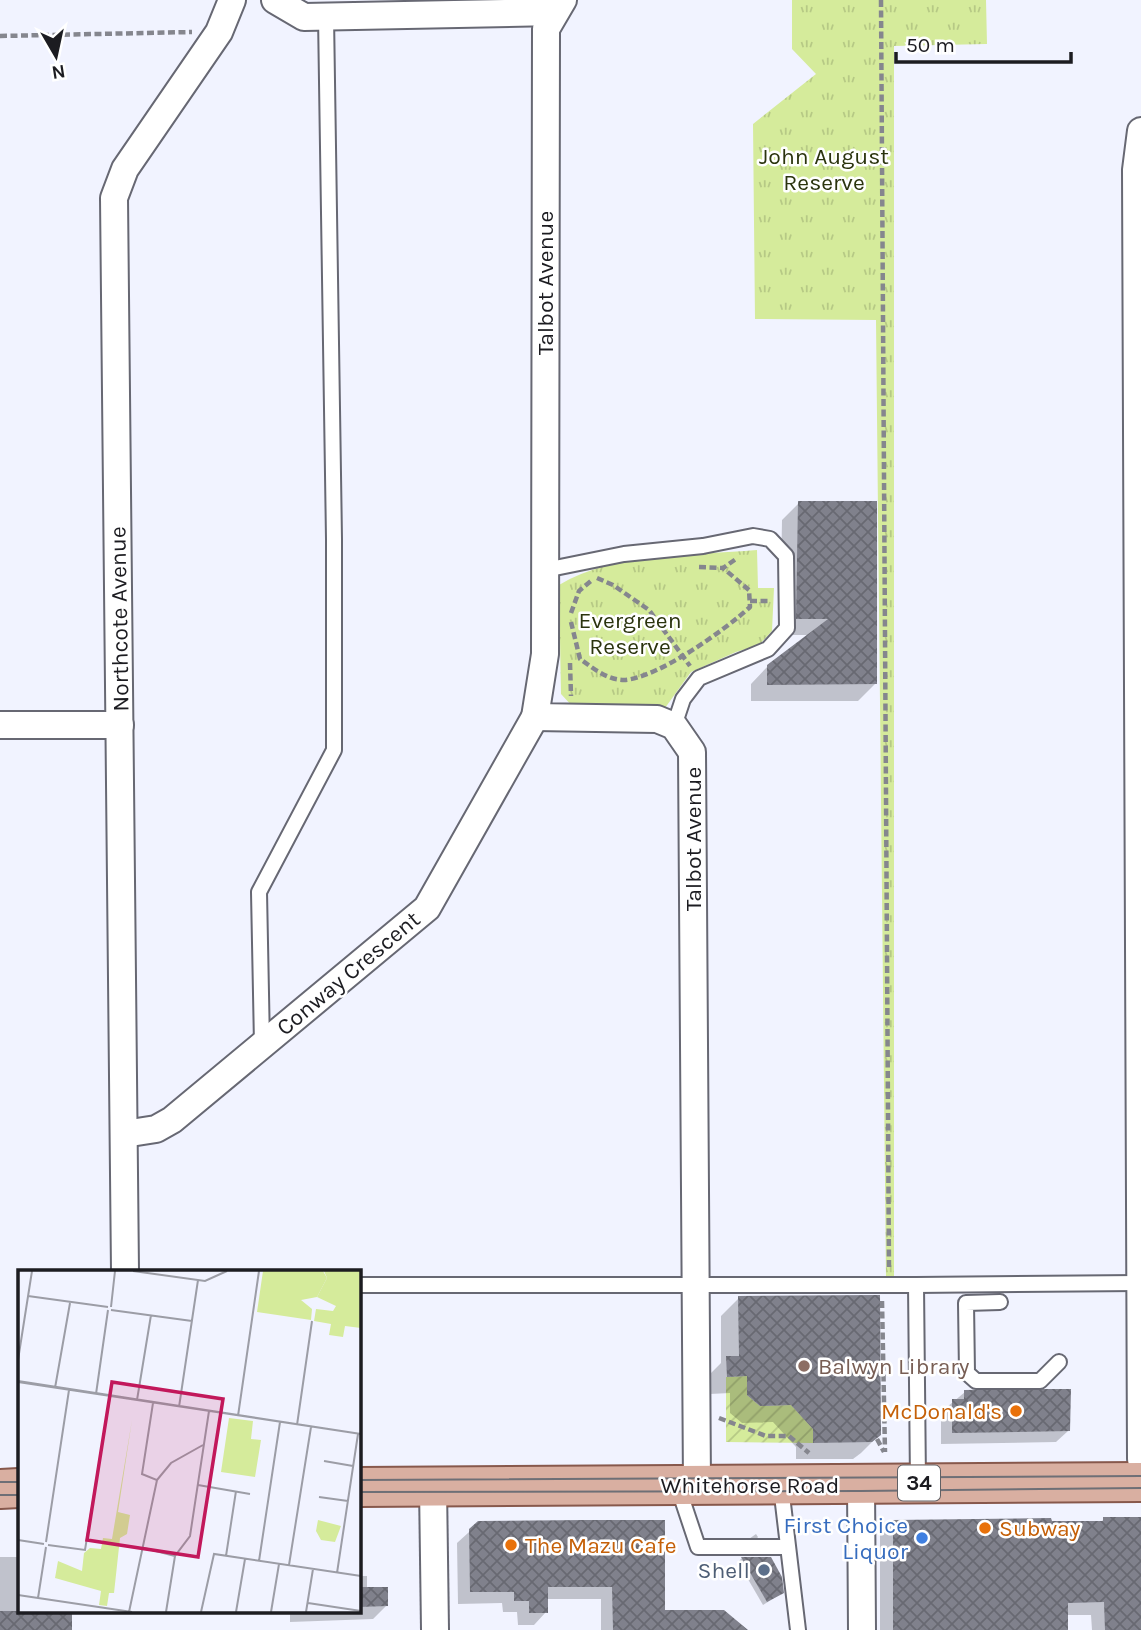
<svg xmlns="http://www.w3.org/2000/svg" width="1141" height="1630" font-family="Karla,sans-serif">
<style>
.park{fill:url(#park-tufts)}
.garden{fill:url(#garden-furrows)}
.shadow{fill:#0003}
.building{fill:url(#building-cross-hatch)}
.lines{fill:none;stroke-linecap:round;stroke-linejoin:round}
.lane-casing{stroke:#676873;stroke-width:18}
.street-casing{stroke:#676873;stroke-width:30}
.primary-casing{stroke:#87584c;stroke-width:42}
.path{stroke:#85868e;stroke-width:4.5;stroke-dasharray:7 3.5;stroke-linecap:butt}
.lane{stroke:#fff;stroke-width:14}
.street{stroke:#fff;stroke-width:26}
.primary{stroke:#d9afa1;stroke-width:38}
.tram{stroke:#6e6f76;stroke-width:2}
.education-dot{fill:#8d6e63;stroke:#fff;stroke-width:2.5}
.food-dot{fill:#e8710a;stroke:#fff;stroke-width:2.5}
.shop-dot{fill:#3f7fe0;stroke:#fff;stroke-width:2.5}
.service-dot{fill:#5c6f8a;stroke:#fff;stroke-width:2.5}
.labels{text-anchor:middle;stroke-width:5;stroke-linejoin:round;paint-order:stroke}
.shield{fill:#fff;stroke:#606064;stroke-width:2}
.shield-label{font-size:21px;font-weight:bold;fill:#1c1c21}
.park-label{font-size:23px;fill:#2b340e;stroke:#fff}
.street-label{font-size:23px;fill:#1c1c21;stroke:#fff}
.education-label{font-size:23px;fill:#785e54;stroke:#fff;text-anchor:start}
.food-label{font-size:23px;fill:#c56008;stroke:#fff;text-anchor:start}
.shop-label{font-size:23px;fill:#366cbe;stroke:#fff;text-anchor:end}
.service-label{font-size:23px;fill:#4e5e75;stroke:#fff;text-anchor:end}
.inset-road{fill:none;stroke:#9c9da6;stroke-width:2}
.view{fill:#c2185b;fill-opacity:0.15;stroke:#c2185b;stroke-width:3.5}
.inset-edge{fill:none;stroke:#1c1c21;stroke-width:3.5}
</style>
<defs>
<pattern id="park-tufts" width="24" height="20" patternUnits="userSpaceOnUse" patternTransform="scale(1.75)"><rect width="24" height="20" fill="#d5eb9b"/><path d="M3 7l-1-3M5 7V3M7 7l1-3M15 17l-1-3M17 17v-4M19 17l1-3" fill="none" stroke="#b6c985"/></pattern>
<pattern id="garden-furrows" width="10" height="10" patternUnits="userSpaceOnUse" patternTransform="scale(1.75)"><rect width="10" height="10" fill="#d5eb9b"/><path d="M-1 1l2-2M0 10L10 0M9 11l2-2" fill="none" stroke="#b6c985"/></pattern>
<pattern id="building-cross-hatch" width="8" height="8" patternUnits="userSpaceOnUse" patternTransform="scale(1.75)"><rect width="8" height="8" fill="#80818c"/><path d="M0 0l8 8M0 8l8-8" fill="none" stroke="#686972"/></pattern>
</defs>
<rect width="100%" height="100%" fill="#f1f3ff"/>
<g class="park">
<path d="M792 0H986L987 44 894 46V1278H886L876 320 755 319 753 124 816 74 792 49Z"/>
<path d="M757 550 758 588H774L772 631 759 645 736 652 691 672 665 708 573 707 561 694 559 585C616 551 692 556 757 550Z"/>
</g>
<path class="garden" d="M747 1376V1395L760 1406 791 1405 813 1429V1443L726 1442V1377Z"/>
<g class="shadow">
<path d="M799 503 875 684 858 701H751V684L768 666 809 635H780L782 520Z"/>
<path d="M739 1298 879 1435 861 1453 853 1459H796V1447L773 1422 742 1423 730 1413V1393L710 1394 709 1375 721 1363V1316Z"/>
<path d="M965 1392 1068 1431 1056 1442 941 1444V1412Z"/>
<path d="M1104 1519H1141V1630H1092L1091 1615H1067V1630H880V1535L894 1521 1100 1523Z"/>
<path d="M479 1523 663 1611 736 1630H601V1599H546V1612L534 1625H518L517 1612H503L502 1603 458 1604 457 1543Z"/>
<path d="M756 1534 758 1537 755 1541H746Z"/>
<path d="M0 1557H19V1611H70V1630H0Z"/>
<path d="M742 1558H770L782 1593 763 1605 738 1562Z"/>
<path d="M359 1576H367V1589L386 1606 373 1619 290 1622V1611H359Z"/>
</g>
<g class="building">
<path d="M798 501H877V684L767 685V665L828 619H796Z"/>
<path d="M880 1295 881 1435 872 1442 813 1443V1429L791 1405 760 1406 747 1395V1376L727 1377 726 1356H739L738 1296Z"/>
<path d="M1045 1389H1071L1070 1431 952 1433V1399H964V1390Z"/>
<path d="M1103 1517H1141V1630H1105L1104 1602 1068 1603V1630H893V1520L1051 1518 1052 1521H1103Z"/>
<path d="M585 1520H665V1610H724L748 1630H613L612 1587H548V1613H529V1601H514V1592H470L469 1529 478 1521Z"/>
<path d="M741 1557H771L782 1577 784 1593 767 1602Z"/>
<path d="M359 1587H388V1606L359 1607Z"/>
<rect x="0" y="1611" width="72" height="19"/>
</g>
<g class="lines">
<defs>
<g id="lane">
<path d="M545 570 624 554 703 546 753 536 770 539 786 556 787 628 768 649 699 678 683 699 674 726"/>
<path d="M262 1044 259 892 334 750V539L326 16"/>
<path d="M359 1285H916L1139 1283"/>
<path d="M916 1285 918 1482"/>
<path d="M1000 1302 966 1303 967 1373 976 1381H1040L1059 1362"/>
<path d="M678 1487 698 1547H787"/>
<path d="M781 1487 798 1630"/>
</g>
<g id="street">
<path d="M275 0 304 17 555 12"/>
<path d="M563 0 546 29 545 654 535 717 657 719 674 726 692 752 697 1484"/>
<path d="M1141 131 1136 170 1141 1459"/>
<path d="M0 725H120"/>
<path d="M124 1134 156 1129 172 1120 427 908 535 717"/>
<path d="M125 1271 114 198 125 169 219 32 232 0"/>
<path d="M861 1484 862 1630"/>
<path d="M433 1486 435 1630"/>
</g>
<g id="primary">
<path d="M359 1487 1141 1482"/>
<path d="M0 1489 19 1488"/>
</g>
</defs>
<use href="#lane" class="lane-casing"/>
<use href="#street" class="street-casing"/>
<use href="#primary" class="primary-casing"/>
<g class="path">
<path d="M881 0 889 1270"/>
<path d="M0 36 192 32"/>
<path d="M699 567 723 568 736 559"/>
<path d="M597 578 613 585 649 610 690 666"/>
<path d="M750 601H770"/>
<path d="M571 613 579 591 591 581"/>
<path d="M571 622 580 659C593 668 607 680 624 680 658 678 725 630 750 607L749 590 723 568"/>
<path d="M570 663 571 696"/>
<path d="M882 1301 885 1452"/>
<path d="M719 1418 766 1436H789L809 1453"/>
<path d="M877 1439 884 1452"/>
</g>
<use href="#lane" class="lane"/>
<use href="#street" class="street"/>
<use href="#primary" class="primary"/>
<g class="tram">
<path d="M359 1480 1141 1476"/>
<path d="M0 1482H19"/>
<path d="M359 1492 861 1491 1141 1488"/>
<path d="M0 1495H19"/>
</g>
</g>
<circle class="education-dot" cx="804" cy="1366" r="7"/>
<g class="food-dot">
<circle cx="1016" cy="1411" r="7"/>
<circle cx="985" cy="1528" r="7"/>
<circle cx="511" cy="1545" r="7"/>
</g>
<circle class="shop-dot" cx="922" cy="1538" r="7"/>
<circle class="service-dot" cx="764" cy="1570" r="7"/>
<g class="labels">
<rect class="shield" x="898" y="1465.5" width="42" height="35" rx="5"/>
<g class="shield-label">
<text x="919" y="1490">34</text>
</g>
<g class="park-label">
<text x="824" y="164">John August<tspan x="824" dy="26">Reserve</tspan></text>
<text x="630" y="628">Evergreen<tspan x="630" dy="26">Reserve</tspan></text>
</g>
<g class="street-label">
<text transform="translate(545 283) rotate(-90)" y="8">Talbot Avenue</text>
<text transform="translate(119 619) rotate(-91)" y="8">Northcote Avenue</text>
<text transform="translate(693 839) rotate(-90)" y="8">Talbot Avenue</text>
<text transform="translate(348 973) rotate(-40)" y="8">Conway Crescent</text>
<text x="750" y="1493">Whitehorse Road</text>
</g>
<g class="education-label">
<text x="818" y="1374">Balwyn Library</text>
</g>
<g class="food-label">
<text x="1002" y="1419" text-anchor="end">McDonald's</text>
<text x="999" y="1536">Subway</text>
<text x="525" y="1553">The Mazu Cafe</text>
</g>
<g class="shop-label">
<text x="908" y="1533">First Choice<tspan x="908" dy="26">Liquor</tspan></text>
</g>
<g class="service-label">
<text x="750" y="1578">Shell</text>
</g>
</g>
<g transform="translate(18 1270)">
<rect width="343" height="343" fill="#f1f3ff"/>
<path d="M306 1H343V58L327 56 325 67 311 65 313 54 296 51 298 39 315 41 318 36 299 27 309 8ZM211 148 235 151 233 169 243 170 237 207 203 202ZM114 150 100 242 112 245 109 264 102 268 96 323H91L89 336 81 335 83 321 37 308 40 291 64 301 66 283 72 278 83 279 85 268 94 269ZM300 250 323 256 317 272 303 270 298 261Z" fill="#d5eb9b"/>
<path d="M245 1H305L309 8 299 27 283 30 294 39 293 50 239 42Z" fill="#d5eb9b"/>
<path class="inset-road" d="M115 1 187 11 209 1M10 26 90 37M93 37 97 1M93 40 174 51M0 90 14 1M0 111 343 164M0 112 343 164M37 118 52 33M78 124 90 40M119 130 133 45M161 137 180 10M220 146 241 1M279 155 294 51M306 191 335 196M139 210 153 193 185 175M180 215 232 224M301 227 330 231M0 270 26 274M28 272 51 120M30 275 67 280 92 126M126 278 157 286M208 286 218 221M241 291 262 152M271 295 293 157M319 303 340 164M0 325 114 342M20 328 28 277M290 333 343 341M111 342 139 210 124 204 135 133M148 342 157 286 172 266 191 141M183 342 196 284 343 306M218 342 227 289M253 342 261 294M288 342 295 299"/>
<path class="view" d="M94 112 205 129 180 287 69 270Z"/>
<rect width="343" height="343" class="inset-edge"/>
</g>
<g transform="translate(56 56) rotate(171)" stroke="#ffffff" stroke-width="5" paint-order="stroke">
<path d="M0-5L12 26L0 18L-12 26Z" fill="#1c1c21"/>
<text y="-10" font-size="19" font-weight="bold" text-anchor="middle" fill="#1c1c21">N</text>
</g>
<path d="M896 52v10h175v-10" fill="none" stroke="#1c1c21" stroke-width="3.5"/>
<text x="906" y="52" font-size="21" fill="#1c1c21" stroke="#ffffff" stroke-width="5" paint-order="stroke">50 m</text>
</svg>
